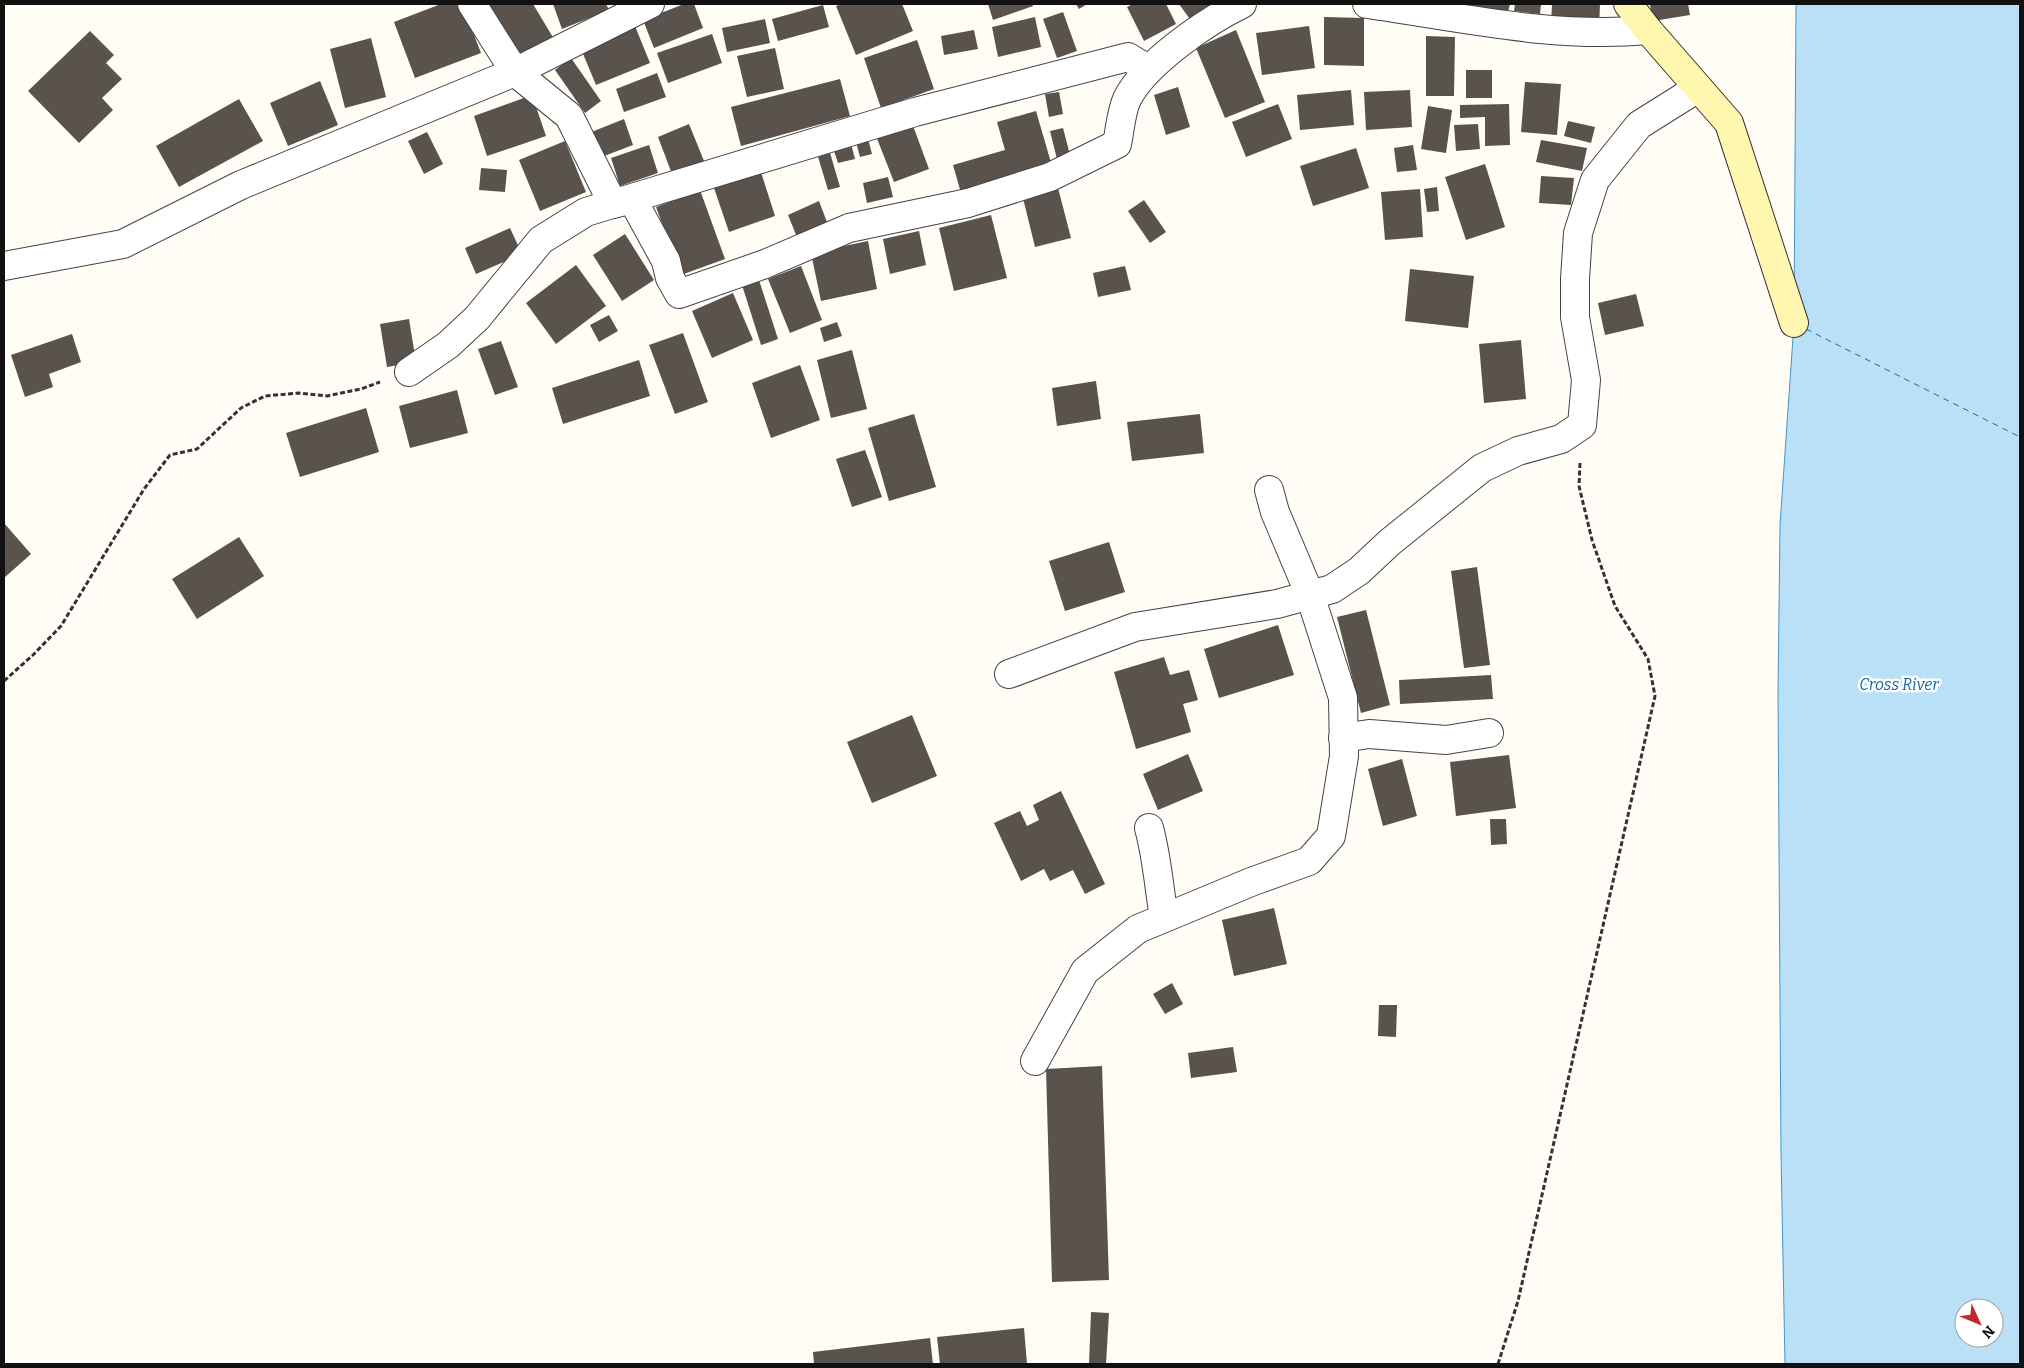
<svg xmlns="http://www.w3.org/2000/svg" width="2024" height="1368" font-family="Bitter,serif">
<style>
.water{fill:#b9e0f7;stroke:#3f96cf;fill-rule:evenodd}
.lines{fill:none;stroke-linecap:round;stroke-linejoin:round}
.ferry{stroke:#1768a6;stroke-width:1;stroke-dasharray:6 5;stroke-linecap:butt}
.building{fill:#5a524d}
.street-casing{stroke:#444;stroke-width:30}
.secondary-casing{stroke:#333;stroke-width:30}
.path{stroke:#333;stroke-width:3;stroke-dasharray:5 2.5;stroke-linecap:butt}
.street{stroke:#fff;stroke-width:28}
.secondary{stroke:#fff6b0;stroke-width:28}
.labels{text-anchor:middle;stroke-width:5;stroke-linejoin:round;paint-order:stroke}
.water-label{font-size:16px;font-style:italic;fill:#1768a6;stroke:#fff}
</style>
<rect width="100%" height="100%" fill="#fffdf5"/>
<path class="water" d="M1796 4H2020V1364H1785L1781 1154 1778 692 1780 525 1794 323ZM1964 1308H1994V1338H1964Z"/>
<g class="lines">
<path class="ferry" d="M1806 329 2020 437"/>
</g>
<g class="building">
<path d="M441 4H462L481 53 415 78 394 22Z"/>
<path d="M482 4H533L554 39 517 62Z"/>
<path d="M553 4H606L609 10 562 29Z"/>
<path d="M684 4H694L703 28 654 48 643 20Z"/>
<path d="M842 4H902L913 31 856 55 836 6Z"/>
<path d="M988 4H1033V6L993 20Z"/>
<path d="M1076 4H1087L1079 9Z"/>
<path d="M1133 4H1166L1176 24 1144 41 1127 7Z"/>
<path d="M1179 4H1219L1192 22Z"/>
<path d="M1463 4H1510L1508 12Z"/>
<path d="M1515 4H1541L1540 14 1514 11Z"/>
<path d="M1552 4H1600L1599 28 1551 25Z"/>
<path d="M1650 4H1688L1690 15 1653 21Z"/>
<path d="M823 5 829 27 778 41 772 19Z"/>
<path d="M1063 12 1077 51 1057 58 1043 19Z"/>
<path d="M1035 17 1041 47 998 57 992 27Z"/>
<path d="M1324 17 1364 18V66L1324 65Z"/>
<path d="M765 19 770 43 727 52 722 28Z"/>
<path d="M635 26 650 63 596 85 581 49Z"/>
<path d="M1309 26 1315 68 1262 75 1256 33Z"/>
<path d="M974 30 978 49 944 55 941 36Z"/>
<path d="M1236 30 1265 102 1225 118 1196 48Z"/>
<path d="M90 31 114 55 106 63 122 79 102 98 113 110 79 143 28 91Z"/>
<path d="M712 34 722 63 668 83 657 53Z"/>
<path d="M1426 36 1455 37 1454 96H1426Z"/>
<path d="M371 38 386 97 345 108 330 49Z"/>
<path d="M917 40 934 89 881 108 864 58Z"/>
<path d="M775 48 784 89 747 97 737 56Z"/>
<path d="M571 58 601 101 585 113 555 70Z"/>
<rect x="1466" y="70" width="26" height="28"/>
<path d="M657 73 666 97 624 112 616 89Z"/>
<path d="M840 79 850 116 741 146 731 107Z"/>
<path d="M320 81 338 125 288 146 270 103Z"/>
<path d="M1525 82 1561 84 1557 135 1521 132Z"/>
<path d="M1178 87 1190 127 1166 135 1154 95Z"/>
<path d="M1351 90 1354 125 1300 130 1297 95Z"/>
<path d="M1410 90 1412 127 1366 130 1364 92Z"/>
<path d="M1059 92 1063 114 1049 117 1045 94Z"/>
<path d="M532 95 546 136 487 156 474 116Z"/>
<path d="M239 99 263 141 179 187 156 146Z"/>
<path d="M1278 104 1292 139 1246 157 1232 122Z"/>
<path d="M1509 104 1510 145 1485 146V117L1460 118V105Z"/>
<path d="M1428 106 1452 110 1446 153 1421 149Z"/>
<path d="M1036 111 1052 166 961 193 953 165 1005 150 997 122Z"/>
<path d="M624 119 633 145 599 158 589 133Z"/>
<path d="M1568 121 1595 127 1591 143 1564 136Z"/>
<path d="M912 123 929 169 894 182 876 136Z"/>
<path d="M689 124 704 161 672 174 658 137Z"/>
<path d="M1478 124 1480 149 1456 151 1454 125Z"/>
<path d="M1063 128 1070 155 1057 159 1050 131Z"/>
<path d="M427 132 443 164 424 174 408 141Z"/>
<path d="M867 135 872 154 860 157 855 138Z"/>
<path d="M850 140 855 159 838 163 832 145Z"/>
<path d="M1541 140 1587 148 1582 171 1536 162Z"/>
<path d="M565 141 586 192 540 211 519 160Z"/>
<path d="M649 145 658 173 620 186 611 158Z"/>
<path d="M1413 145 1417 170 1397 172 1394 148Z"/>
<path d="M828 146 840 187 828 190 816 150Z"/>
<path d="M1356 148 1369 188 1313 206 1300 166Z"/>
<path d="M1485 164 1505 227 1466 240 1445 177Z"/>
<path d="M481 168 507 170 505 192 479 190Z"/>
<path d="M760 169 775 216 729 232 713 185Z"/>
<path d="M1541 176 1574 178 1571 205 1539 203Z"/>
<path d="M888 177 893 197 867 203 863 183Z"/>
<path d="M1057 184 1071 238 1035 247 1022 194Z"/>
<path d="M1437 187 1439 211 1427 212 1424 189Z"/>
<path d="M1420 189 1423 237 1385 240 1381 192Z"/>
<path d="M700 190 725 259 681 275 656 207Z"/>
<path d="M1144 200 1166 232 1150 243 1128 211Z"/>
<path d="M819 201 830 230 799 242 788 215Z"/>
<path d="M991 215 1007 278 954 291 939 228Z"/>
<path d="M510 228 522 254 476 274 465 248Z"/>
<path d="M919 231 926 265 890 274 883 239Z"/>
<path d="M625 234 654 280 622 301 593 255Z"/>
<path d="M868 241 877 289 821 301 811 253Z"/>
<path d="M576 265 606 306 556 344 526 303Z"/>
<path d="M801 266 822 320 790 333 768 279Z"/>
<path d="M1125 266 1131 290 1098 297 1093 273Z"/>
<path d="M1410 269 1474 276 1468 328 1405 321Z"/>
<path d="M759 280 778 339 761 345 742 285Z"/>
<path d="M733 293 753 340 712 358 692 311Z"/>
<path d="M1636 294 1644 326 1605 335 1598 303Z"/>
<path d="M609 315 618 331 599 342 590 325Z"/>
<path d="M409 319 416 362 387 367 380 324Z"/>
<path d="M837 322 842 336 824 342 820 328Z"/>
<path d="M683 333 708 402 675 414 649 345Z"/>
<path d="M72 334 81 362 49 374 53 387 25 397 11 355Z"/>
<path d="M1521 340 1526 399 1484 403 1479 344Z"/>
<path d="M501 341 518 387 495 395 478 349Z"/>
<path d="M852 350 867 409 831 418 817 360Z"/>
<path d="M639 360 650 396 563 424 552 388Z"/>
<path d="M800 365 820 420 771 438 752 383Z"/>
<path d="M1096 381 1101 419 1057 426 1052 388Z"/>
<path d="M457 390 468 433 410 448 399 406Z"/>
<path d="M366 408 379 452 300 477 286 433Z"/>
<path d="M914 414 936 487 889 501 868 428Z"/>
<path d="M1200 414 1204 453 1132 461 1127 422Z"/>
<path d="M865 450 882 497 852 507 836 459Z"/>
<path d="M4 523 31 554 4 578Z"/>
<path d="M239 537 264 576 197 619 172 579Z"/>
<path d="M1109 542 1125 592 1065 611 1049 561Z"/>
<path d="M1477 567 1490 665 1464 668 1451 571Z"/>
<path d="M1366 610 1390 705 1361 713 1337 617Z"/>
<path d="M1278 625 1294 675 1219 698 1204 649Z"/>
<path d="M1164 657 1170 675 1189 670 1198 700 1183 704 1191 732 1136 749 1114 672Z"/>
<path d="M1491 675 1493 699 1400 704 1399 680Z"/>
<path d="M912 715 937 776 872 803 847 742Z"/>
<path d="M1188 754 1203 791 1158 810 1143 774Z"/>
<path d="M1509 755 1516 808 1456 816 1450 762Z"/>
<path d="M1402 759 1417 816 1383 826 1368 769Z"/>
<path d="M1061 791 1105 884 1085 894 1073 870 1050 881 1044 869 1021 881 994 823 1020 811 1027 826 1039 820 1033 805Z"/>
<path d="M1490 819H1506L1507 844 1491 845Z"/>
<path d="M1274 908 1287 964 1234 976 1222 920Z"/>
<path d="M1172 983 1183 1004 1165 1014 1153 994Z"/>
<path d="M1379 1005H1397L1396 1037 1378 1036Z"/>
<path d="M1233 1047 1237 1072 1191 1078 1188 1053Z"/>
<path d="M1102 1066 1109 1280 1052 1282 1046 1069Z"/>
<path d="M1091 1312 1109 1313 1106 1364H1089Z"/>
<path d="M1024 1328 1027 1364H940L937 1337Z"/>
<path d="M930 1338 933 1364H814L813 1352Z"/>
</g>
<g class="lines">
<defs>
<g id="street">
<path d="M472 4 515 72 569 116 613 204 632 199 666 261 670 278 679 294 765 264 849 228 968 203 1050 177 1117 144C1120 130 1121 112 1127 99 1145 63 1207 21 1242 4"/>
<path d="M1367 4C1459 17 1554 39 1648 30"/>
<path d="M4 266 123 244 241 185 515 72 650 4"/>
<path d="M409 372 448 345 477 318 541 240 586 212 915 112 1128 57 1148 69"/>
<path d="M1009 674 1135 627 1277 604 1332 589 1359 571 1390 542 1482 468 1518 451 1561 439 1582 425 1586 380 1575 317V279L1578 233 1595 180 1639 125 1698 88"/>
<path d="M1343 738 1369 734 1446 740 1489 733"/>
<path d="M1149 828C1157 857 1159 888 1164 917"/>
<path d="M1035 1061 1085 971 1138 929 1251 882 1309 861 1331 836 1344 756 1343 698 1310 595 1275 512 1269 490"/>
</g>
<path id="secondary" d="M1628 4 1648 30 1729 123 1794 323"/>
</defs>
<use href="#street" class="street-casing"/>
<use href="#secondary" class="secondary-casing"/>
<g class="path">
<path d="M4 681 33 655 61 626 144 489 170 455 197 449 241 408 265 396 299 393 327 396 361 389 380 382"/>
<path d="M1498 1364 1518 1301 1655 696 1648 659 1615 606 1592 540 1579 486 1580 463"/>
</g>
<use href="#street" class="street"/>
<use href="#secondary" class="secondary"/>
</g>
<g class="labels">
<g class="water-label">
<text x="1899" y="690">Cross River</text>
</g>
</g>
<rect width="2024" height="1368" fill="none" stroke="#111111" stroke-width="10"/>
<g transform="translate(1979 1323) rotate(134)"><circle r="24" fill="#ffffff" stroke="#a0a0a0"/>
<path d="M0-4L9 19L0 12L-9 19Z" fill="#c4262e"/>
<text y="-8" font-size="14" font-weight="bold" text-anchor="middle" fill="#111111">N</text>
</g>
</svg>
